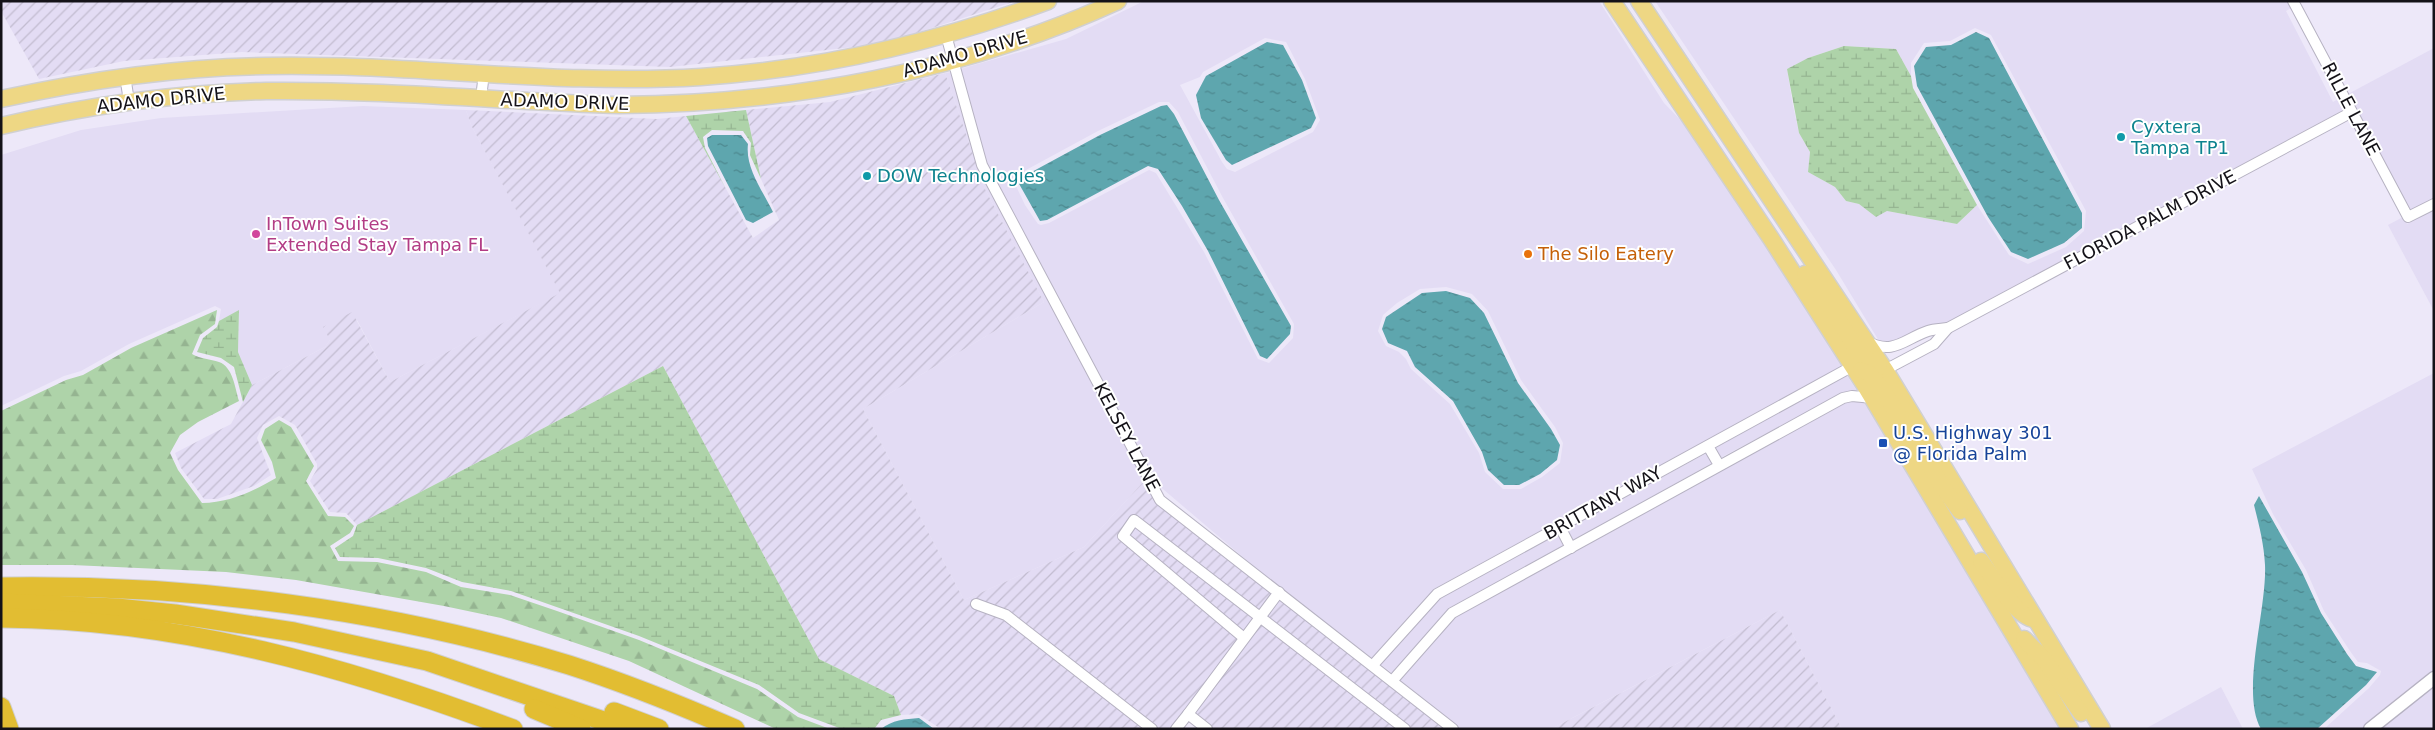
<svg xmlns="http://www.w3.org/2000/svg" width="2435" height="730" font-family="'DejaVu Sans',sans-serif">
<style>
.built{fill:#e3dcf4;fill-rule:evenodd}
.industrial{fill:url(#industrial-furrows)}
.forest{fill:url(#forest-firs)}
.wetland{fill:url(#wetland-marsh)}
.water{fill:url(#water-ripples)}
.lines{fill:none;stroke-linecap:round;stroke-linejoin:round}
.minor-casing{stroke:#b6b2c2;stroke-width:12}
.tertiary-casing{stroke:#b6b2c2;stroke-width:15}
.primary-casing{stroke:#d0d0d1;stroke-width:19}
.motorway-casing{stroke:#d0d0d1;stroke-width:21}
.minor{stroke:#fff;stroke-width:10}
.tertiary{stroke:#fff;stroke-width:12}
.primary{stroke:#eed784;stroke-width:16}
.motorway{stroke:#e2bd32;stroke-width:19}
.culture-dot{fill:#0f9aa8;stroke:#fff;stroke-width:2}
.hotel-dot{fill:#d1479c;stroke:#fff;stroke-width:2}
.food-dot{fill:#e8710a;stroke:#fff;stroke-width:2}
.transit-dot{fill:#1a4fb4;stroke:#fff;stroke-width:2}
.labels{text-anchor:middle;stroke-width:4;stroke-linejoin:round;paint-order:stroke}
.street-label{font-size:18px;fill:#141218;stroke:#fff}
.culture-label{font-size:18px;fill:#0d838f;stroke:#fff;text-anchor:start}
.hotel-label{font-size:18px;fill:#b23c85;stroke:#fff;text-anchor:start}
.food-label{font-size:18px;fill:#c56008;stroke:#fff;text-anchor:start}
.transit-label{font-size:18px;fill:#164399;stroke:#fff;text-anchor:start}
</style>
<defs>
<pattern id="industrial-furrows" width="10" height="10" patternUnits="userSpaceOnUse" patternTransform="scale(1.25)"><rect width="10" height="10" fill="#e3dcf4"/><path d="M-1 1l2-2M0 10L10 0M9 11l2-2" fill="none" stroke="#c2bcd0"/></pattern>
<pattern id="forest-firs" width="22" height="20" patternUnits="userSpaceOnUse" patternTransform="scale(1.25)"><rect width="22" height="20" fill="#aed3a9"/><path d="M5 1l3.5 6h-7zM16 11l3.5 6h-7z" fill="#95b491"/></pattern>
<pattern id="wetland-marsh" width="20" height="14" patternUnits="userSpaceOnUse" patternTransform="scale(1.25)"><rect width="20" height="14" fill="#aed3a9"/><path d="M1 5h8M5 5V1M11 12h8M15 12V8" fill="none" stroke="#95b491"/></pattern>
<pattern id="water-ripples" width="26" height="14" patternUnits="userSpaceOnUse" patternTransform="scale(1.25)"><rect width="26" height="14" fill="#5ea6ae"/><path d="M2 4q2-2 4 0t4 0M15 11q2-2 4 0t4 0" fill="none" stroke="#4c868d"/></pattern>
</defs>
<rect width="100%" height="100%" fill="#ede8f9"/>
<g class="built">
<path d="M1144 1H1599L1664 103 1699 139 1728 183 1842 366 1434 589 1372 658 1264 575 1157 484 987 163 960 69 1066 39ZM1265 38 1286 42 1305 79 1320 120 1313 132 1235 172 1227 169 1222 162 1180 85 1200 77 1203 72ZM1159 102H1169L1178 112 1223 198 1294 324 1293 338 1269 363 1258 359 1204 252 1156 173 1149 170 1049 223 1041 225 1038 224 1025 205 1015 184 1016 179 1026 170 1098 131ZM1446 287 1472 294 1488 311 1521 380 1555 427 1563 443 1560 463 1542 477 1521 489H1503L1485 472 1479 453 1450 404 1411 369 1406 359 1399 352 1386 346 1378 331 1383 315 1397 303 1420 289Z"/>
<path d="M1655 1H2287L2291 8 2286 11 2333 102 2340 98 2346 109 1948 322 1926 326 1898 340 1887 342 1879 341 1836 270ZM1975 28 1991 35 2086 211 2084 231 2066 247 2028 264 2009 255 1977 205 1957 224 1887 211 1876 217 1859 204 1846 201 1835 187 1808 172 1810 152 1799 133 1793 106 1787 69 1808 58 1844 46 1896 49 1911 76V63L1924 43 1950 41Z"/>
<path d="M2434 48V198L2410 210 2348 94Z"/>
<path d="M951 72 978 167 1144 481 1084 547 964 600 863 409 1044 302 985 189 945 73Z"/>
<path d="M363 106 466 110 471 125 561 293 390 382 357 320 330 340 325 347 252 385 238 352 239 311 219 321 221 309 215 306 129 344 81 371 64 376 1 406V155L81 130 161 118Z"/>
<path d="M2434 210V311L2388 225 2403 217 2407 224Z"/>
<path d="M2434 373V671L2362 729H2324L2369 688 2380 675 2381 671 2367 663 2358 662 2350 651 2324 611 2306 570 2273 514 2252 469Z"/>
<path d="M1847 375 1857 391 1841 394 1720 458 1715 448Z"/>
<path d="M1853 401 1864 402 1946 531 2061 729H1842L1780 610 1551 729H1460L1400 680 1455 617 1721 470 1846 403Z"/>
<path d="M1707 453 1712 463 1573 541 1566 529Z"/>
<path d="M1558 534 1565 546 1449 608 1392 673 1380 664 1440 598Z"/>
<path d="M2434 685V729H2379Z"/>
<path d="M2221 687 2243 729H2145Z"/>
</g>
<g class="industrial">
<path d="M1 1H1016L882 44 670 67 242 52 124 61 39 79 1 11Z"/>
<path d="M945 73 985 189 1044 302 863 409 964 600 1084 547 1144 481 1272 593 1259 610 1137 517 1120 532 1238 638 1170 729H1159L1009 611 973 598 971 607 1004 620 1144 729H941L918 714 901 715 894 696 819 659 663 366 357 525 346 513 330 512 310 481 317 469V464L295 425 279 416 263 425 257 438 271 475 254 486 217 499H204L181 468 175 453 231 424 252 385 325 347 330 340 323 327 352 312 390 382 560 293 471 125 466 110 657 119 686 116 753 238 779 220 761 179 746 110 830 102Z"/>
<path d="M1136 527 1253 618 1243 631 1130 535Z"/>
<path d="M1280 599 1445 729H1413L1267 617Z"/>
<path d="M1780 610 1842 729H1551L1613 697Z"/>
<path d="M1261 624 1398 729H1214L1195 713Z"/>
</g>
<path class="forest" d="M217 310 215 324 200 335 192 354C201 359 210 359 219 362 233 367 235 388 239 401L198 422 180 435 170 453 178 470 202 503C229 503 254 491 276 478L272 462 261 440 265 429 279 420 291 427 314 466 306 481 328 516 345 517 354 526 350 533 330 546 338 561 377 562 426 572 461 587 510 595 557 611 639 640 757 689 798 717 830 729H776L629 661 501 618 444 606 296 580 226 572 72 565H1V411L66 380 83 375 131 348Z"/>
<g class="wetland">
<path d="M1844 46 1896 49 1911 76 1913 88 1977 205 1957 224 1887 211 1876 217 1859 204 1846 201 1835 187 1808 172 1810 152 1799 133 1787 69 1808 58Z"/>
<path d="M746 110 761 179 750 155 751 143 743 131 712 130 703 137 705 148 726 189 686 116Z"/>
<path d="M239 310 238 352 252 385 243 402 234 367 221 358 197 352 203 338 217 327 219 321Z"/>
<path d="M663 366 819 659 894 696 901 715 881 720 875 728 842 729 799 713 759 685 639 636 511 591 462 582 426 568 378 558 340 557 335 548 353 536 357 525Z"/>
</g>
<g class="water">
<path d="M1976 32 1989 38 2082 213V228L2064 243 2028 259 2011 252 1988 217 1917 86 1914 66 1926 47 1951 45Z"/>
<path d="M1267 42 1283 45 1302 80 1316 118 1311 128 1232 165 1226 160 1201 118 1196 95 1206 76Z"/>
<path d="M1167 105 1174 114 1219 200 1291 326 1290 334 1267 359 1260 356 1208 251 1182 206 1158 169 1148 166 1047 220 1040 221 1018 182 1028 174 1100 135 1161 106Z"/>
<path d="M712 135H741L748 144C745 168 763 191 773 212L753 223 746 220 708 146 707 138Z"/>
<path d="M1446 291 1470 298 1484 313 1518 383 1551 429 1560 445 1557 460 1540 474 1519 485H1504L1488 470 1482 452 1453 401 1415 367 1407 351 1388 343 1382 329 1386 317 1422 293Z"/>
<path d="M2259 496 2302 572 2321 613 2347 654 2356 666 2377 672 2366 685 2317 729H2261C2240 692 2267 610 2265 565 2264 544 2259 525 2254 505Z"/>
<path d="M919 718 934 729H881C892 720 905 719 919 718Z"/>
</g>
<g class="lines">
<defs>
<g id="minor">
<path d="M2293 1 2408 217 2434 204"/>
<path d="M946 35 982 165 1160 500 1453 729"/>
<path d="M125 76 129 101"/>
<path d="M481 98 484 73"/>
<path d="M1866 341C1894 356 1904 339 1928 331 1934 329 1941 329 1948 328"/>
<path d="M1885 370 1934 344 1948 328 2352 112"/>
<path d="M1708 446 1719 465"/>
<path d="M1560 527 1571 548"/>
<path d="M976 604 1006 615 1152 729"/>
<path d="M1244 638 1123 536 1134 520 1405 729"/>
<path d="M1373 665 1437 594 1853 366"/>
<path d="M1393 680 1452 613 1843 398 1852 396 1873 398"/>
<path d="M1176 729 1188 714"/>
<path d="M1207 729 1188 714 1279 592"/>
</g>
<path id="tertiary" d="M2370 729 2434 678"/>
<g id="primary">
<path d="M1612 1 1772 240 1864 384 2070 729"/>
<path d="M1639 1 1885 370 2102 729"/>
<path d="M1 99C88 80 176 67 265 66 410 63 555 86 701 77 820 69 935 43 1048 1"/>
<path d="M1 126C89 105 176 93 266 91 353 90 441 96 528 101 559 102 589 105 619 105 789 104 963 72 1118 1"/>
<path d="M1805 274 1827 302 1860 354 1879 367"/>
<path d="M1861 370 1870 374 1882 389 1944 489 1960 511"/>
<path d="M1981 561C1992 576 2016 617 2034 619"/>
<path d="M2024 639 2043 658 2081 713"/>
</g>
<g id="motorway">
<path d="M1 587C191 584 387 609 569 665 625 683 680 705 735 729"/>
<path d="M1 603 117 608 175 614 294 632 427 661 627 729"/>
<path d="M1 618C178 619 349 667 513 729"/>
<path d="M1 707 9 729"/>
<path d="M534 709 581 729"/>
<path d="M614 712 659 729"/>
</g>
</defs>
<use href="#minor" class="minor-casing"/>
<use href="#tertiary" class="tertiary-casing"/>
<use href="#primary" class="primary-casing"/>
<use href="#motorway" class="motorway-casing"/>
<use href="#minor" class="minor"/>
<use href="#tertiary" class="tertiary"/>
<use href="#primary" class="primary"/>
<use href="#motorway" class="motorway"/>
</g>
<g class="culture-dot">
<circle cx="2121" cy="137" r="5"/>
<circle cx="867" cy="176" r="5"/>
</g>
<circle class="hotel-dot" cx="256" cy="234" r="5"/>
<circle class="food-dot" cx="1528" cy="254" r="5"/>
<rect class="transit-dot" x="1878" y="438" width="10" height="10" rx="2.5"/>
<g class="labels">
<g class="street-label">
<text transform="translate(965 54) rotate(-16)" y="6">ADAMO DRIVE</text>
<text transform="translate(161 100) rotate(-6)" y="6">ADAMO DRIVE</text>
<text transform="translate(565 102) rotate(2)" y="6">ADAMO DRIVE</text>
<text transform="translate(2351 109) rotate(62)" y="6">RILLE LANE</text>
<text transform="translate(2150 220) rotate(-28)" y="6">FLORIDA PALM DRIVE</text>
<text transform="translate(1127 437) rotate(62)" y="6">KELSEY LANE</text>
<text transform="translate(1603 503) rotate(-29)" y="6">BRITTANY WAY</text>
</g>
<g class="culture-label">
<text x="2131" y="133">Cyxtera<tspan x="2131" dy="21">Tampa TP1</tspan></text>
<text x="877" y="182">DOW Technologies</text>
</g>
<g class="hotel-label">
<text x="266" y="230">InTown Suites<tspan x="266" dy="21">Extended Stay Tampa FL</tspan></text>
</g>
<g class="food-label">
<text x="1538" y="260">The Silo Eatery</text>
</g>
<g class="transit-label">
<text x="1893" y="439">U.S. Highway 301<tspan x="1893" dy="21">@ Florida Palm</tspan></text>
</g>
</g>
<rect width="2435" height="730" fill="none" stroke="#141218" stroke-width="5"/>
</svg>
